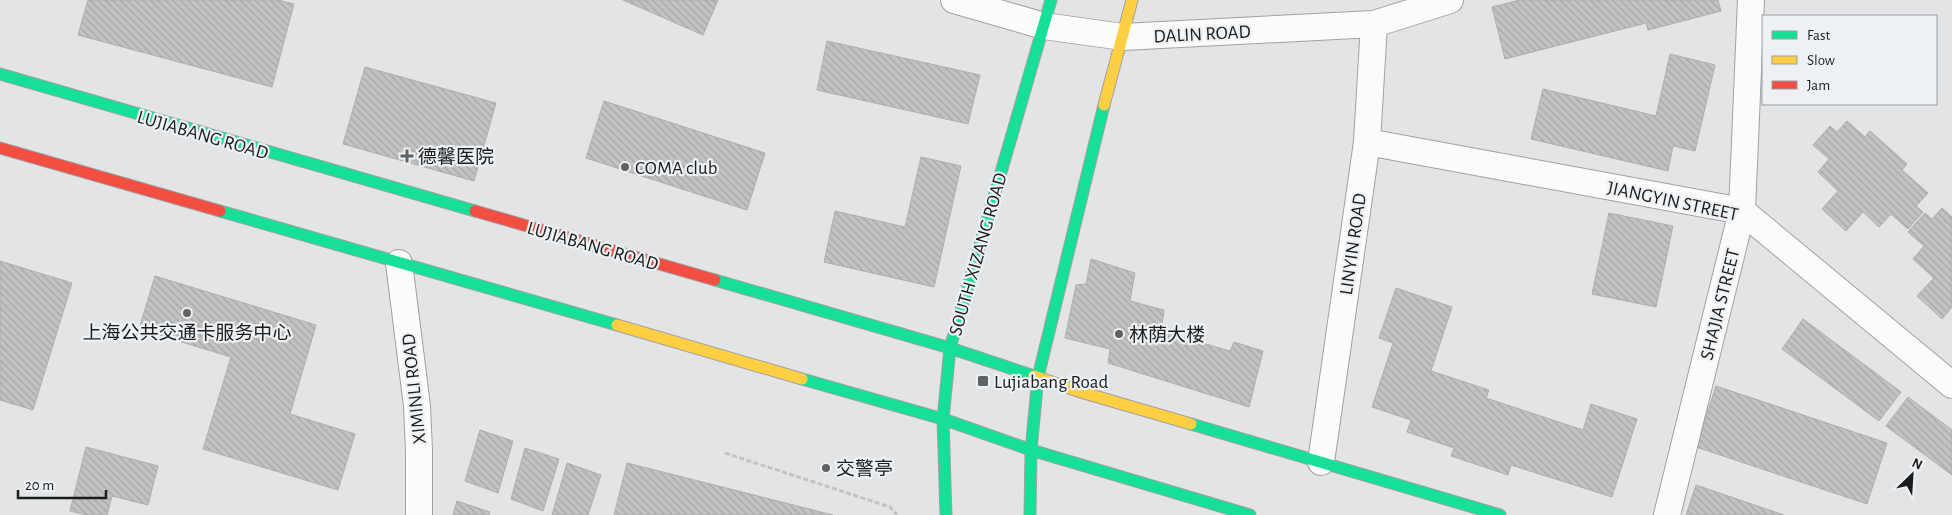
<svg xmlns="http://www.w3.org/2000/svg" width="1952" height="515" font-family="'Alegreya Sans','Noto Sans SC',sans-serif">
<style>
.building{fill:url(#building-back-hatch);stroke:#aeaeaf}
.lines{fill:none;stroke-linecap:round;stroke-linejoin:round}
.street-casing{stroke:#a1a1a3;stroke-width:28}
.fast-casing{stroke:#a1a1a3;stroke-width:13}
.slow-casing{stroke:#a1a1a3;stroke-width:13}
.jam-casing{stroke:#a1a1a3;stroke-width:13}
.path{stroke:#c4c4c4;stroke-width:3;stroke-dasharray:5 2.5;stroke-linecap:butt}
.street{stroke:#fbfbfb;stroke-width:26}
.fast{stroke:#16e098;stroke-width:11}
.slow{stroke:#ffcf43;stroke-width:11}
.jam{stroke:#f24e42;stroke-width:11}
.poi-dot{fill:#616263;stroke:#eef1f4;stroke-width:2}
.labels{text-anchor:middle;stroke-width:4.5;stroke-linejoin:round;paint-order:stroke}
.street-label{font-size:19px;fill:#1b1c1d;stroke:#eef1f4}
.poi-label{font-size:19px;fill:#1b1c1d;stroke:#eef1f4;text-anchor:start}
</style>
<defs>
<pattern id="building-back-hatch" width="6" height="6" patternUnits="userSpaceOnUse" patternTransform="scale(1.25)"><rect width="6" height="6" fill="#c2c2c2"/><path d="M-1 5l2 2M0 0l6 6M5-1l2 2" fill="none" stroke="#a6a6a6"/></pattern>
</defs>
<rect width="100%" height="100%" fill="#e2e4e6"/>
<g class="building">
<path d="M88 0H278L294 4 272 87 78 35Z"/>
<path d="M623 0H718L703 35Z"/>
<path d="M1520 0H1718L1721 11 1648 30 1646 23 1505 59 1492 7Z"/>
<path d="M827 41 980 75 968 124 817 90Z"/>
<path d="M1670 54 1715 65 1695 151 1673 146 1668 171 1531 139 1543 89 1656 116Z"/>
<path d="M365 67 496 103 474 181 343 144Z"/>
<path d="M604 101 765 153 747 210 586 158Z"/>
<path d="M1847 121 1865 137 1870 131 1907 164 1902 170 1928 193 1916 206 1923 212 1908 229 1891 214 1879 227 1863 212 1846 231 1822 209 1838 191 1818 172 1829 159 1813 145 1830 126 1837 132Z"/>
<path d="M921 157 961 166 934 287 824 262 835 211 905 227Z"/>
<path d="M1942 208 1952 217V307L1942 319 1917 296 1934 278 1913 259 1924 246 1908 232 1925 213 1932 219Z"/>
<path d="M1609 213 1673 226 1656 307 1592 294Z"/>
<path d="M1091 259 1135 273 1130 301 1164 310 1161 331 1230 351 1234 342 1263 351 1249 407 1108 363 1110 349 1065 338 1076 285 1086 284Z"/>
<path d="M0 261 72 283 33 410 0 400Z"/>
<path d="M155 276 316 325 290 414 355 434 338 490 203 449 231 357 139 329Z"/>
<path d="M1396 288 1452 307 1431 371 1489 390 1486 398 1583 430 1591 404 1637 419 1612 497 1511 465 1508 475 1451 456 1454 448 1407 432 1411 420 1372 407 1393 343 1379 338Z"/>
<path d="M1803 319 1901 392 1879 421 1782 349Z"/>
<path d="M1716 386 1887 443 1867 504 1696 447Z"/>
<path d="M1908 397 1952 430V475L1886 426Z"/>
<path d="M480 430 513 441 498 493 465 481Z"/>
<path d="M86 447 158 466 148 505 112 496 107 515H86L70 511Z"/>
<path d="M525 448 559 459 543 511 511 499Z"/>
<path d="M567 463 601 475 588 515H552Z"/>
<path d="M627 463 833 515H614Z"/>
<path d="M1696 485 1784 515H1686Z"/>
<path d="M457 501 490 512 489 515H453Z"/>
</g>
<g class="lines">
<defs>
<g id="street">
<path d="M954 0 1044 26 1123 37 1374 24 1450 0"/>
<path d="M1367 142 1742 211 1952 385"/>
<path d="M399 263 417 406 419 451V515"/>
<path d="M1321 462 1367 142 1374 24"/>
<path d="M1667 515 1742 211 1751 0"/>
</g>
<g id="fast">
<path d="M0 74 475 211"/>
<path d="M220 211 617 325"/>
<path d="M715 280 950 348 1034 376"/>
<path d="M802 379 943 419 1031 450 1250 515"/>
<path d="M1191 424 1500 515"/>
<path d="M946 515 943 419 950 348 1051 0"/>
<path d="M1030 515 1031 450 1038 377 1104 105"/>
</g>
<g id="slow">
<path d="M1104 105 1132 0"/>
<path d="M617 325 802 379"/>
<path d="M1034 376 1084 393 1191 424"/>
</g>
<g id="jam">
<path d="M0 148 220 211"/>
<path d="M475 211 715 280"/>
</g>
</defs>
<use href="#street" class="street-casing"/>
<use href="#fast" class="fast-casing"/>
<use href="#slow" class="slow-casing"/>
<use href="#jam" class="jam-casing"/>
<path class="path" d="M725 453 890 507 897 515"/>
<use href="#street" class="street"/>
<use href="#fast" class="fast"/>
<use href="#slow" class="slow"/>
<use href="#jam" class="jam"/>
</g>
<g class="poi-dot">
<path d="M404.5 148.5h5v5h5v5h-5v5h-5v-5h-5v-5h5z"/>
<circle cx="625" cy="167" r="5"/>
<circle cx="187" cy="313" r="5"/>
<circle cx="1119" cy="334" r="5"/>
<rect x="977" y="375" width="12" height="12" rx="2.5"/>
<circle cx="826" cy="468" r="5"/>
</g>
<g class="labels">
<g class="street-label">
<text transform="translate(1202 33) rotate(-3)" y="7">DALIN ROAD</text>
<text transform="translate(203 134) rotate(16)" y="7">LUJIABANG ROAD</text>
<text transform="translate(1673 200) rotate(12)" y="7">JIANGYIN STREET</text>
<text transform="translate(1352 244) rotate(-82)" y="7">LINYIN ROAD</text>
<text transform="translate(593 245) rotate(16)" y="7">LUJIABANG ROAD</text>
<text transform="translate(977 254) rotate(-74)" y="7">SOUTH XIZANG ROAD</text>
<text transform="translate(1719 304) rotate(-76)" y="7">SHAJIA STREET</text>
<text transform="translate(413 389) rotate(-96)" y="7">XIMINLI ROAD</text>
</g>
<g class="poi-label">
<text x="418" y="163">德馨医院</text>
<text x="635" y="174">COMA club</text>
<text x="187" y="339" text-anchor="middle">上海公共交通卡服务中心</text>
<text x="1129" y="341">林荫大楼</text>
<text x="994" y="388">Lujiabang Road</text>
<text x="836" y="475">交警亭</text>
</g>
</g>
<rect x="1762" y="15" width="175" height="90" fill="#eef1f4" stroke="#9a9c9e"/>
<rect x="1772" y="31" width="25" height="8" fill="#16e098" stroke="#9a9c9e"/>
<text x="1807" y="40" font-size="15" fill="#1b1c1d">Fast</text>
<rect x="1772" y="56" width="25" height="8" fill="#ffcf43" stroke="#9a9c9e"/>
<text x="1807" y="65" font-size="15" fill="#1b1c1d">Slow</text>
<rect x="1772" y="81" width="25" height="8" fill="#f24e42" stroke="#9a9c9e"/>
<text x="1807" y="90" font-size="15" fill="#1b1c1d">Jam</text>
<g transform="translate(1912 475) rotate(25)" stroke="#eef1f4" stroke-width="4" paint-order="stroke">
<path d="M0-4L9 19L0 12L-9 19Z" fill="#1b1c1d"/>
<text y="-8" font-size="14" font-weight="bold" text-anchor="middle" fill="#1b1c1d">N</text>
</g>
<path d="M18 490v8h88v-8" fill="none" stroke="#1b1c1d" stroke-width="2.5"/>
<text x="25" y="490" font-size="15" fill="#1b1c1d" stroke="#eef1f4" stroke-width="4" paint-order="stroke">20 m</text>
</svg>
